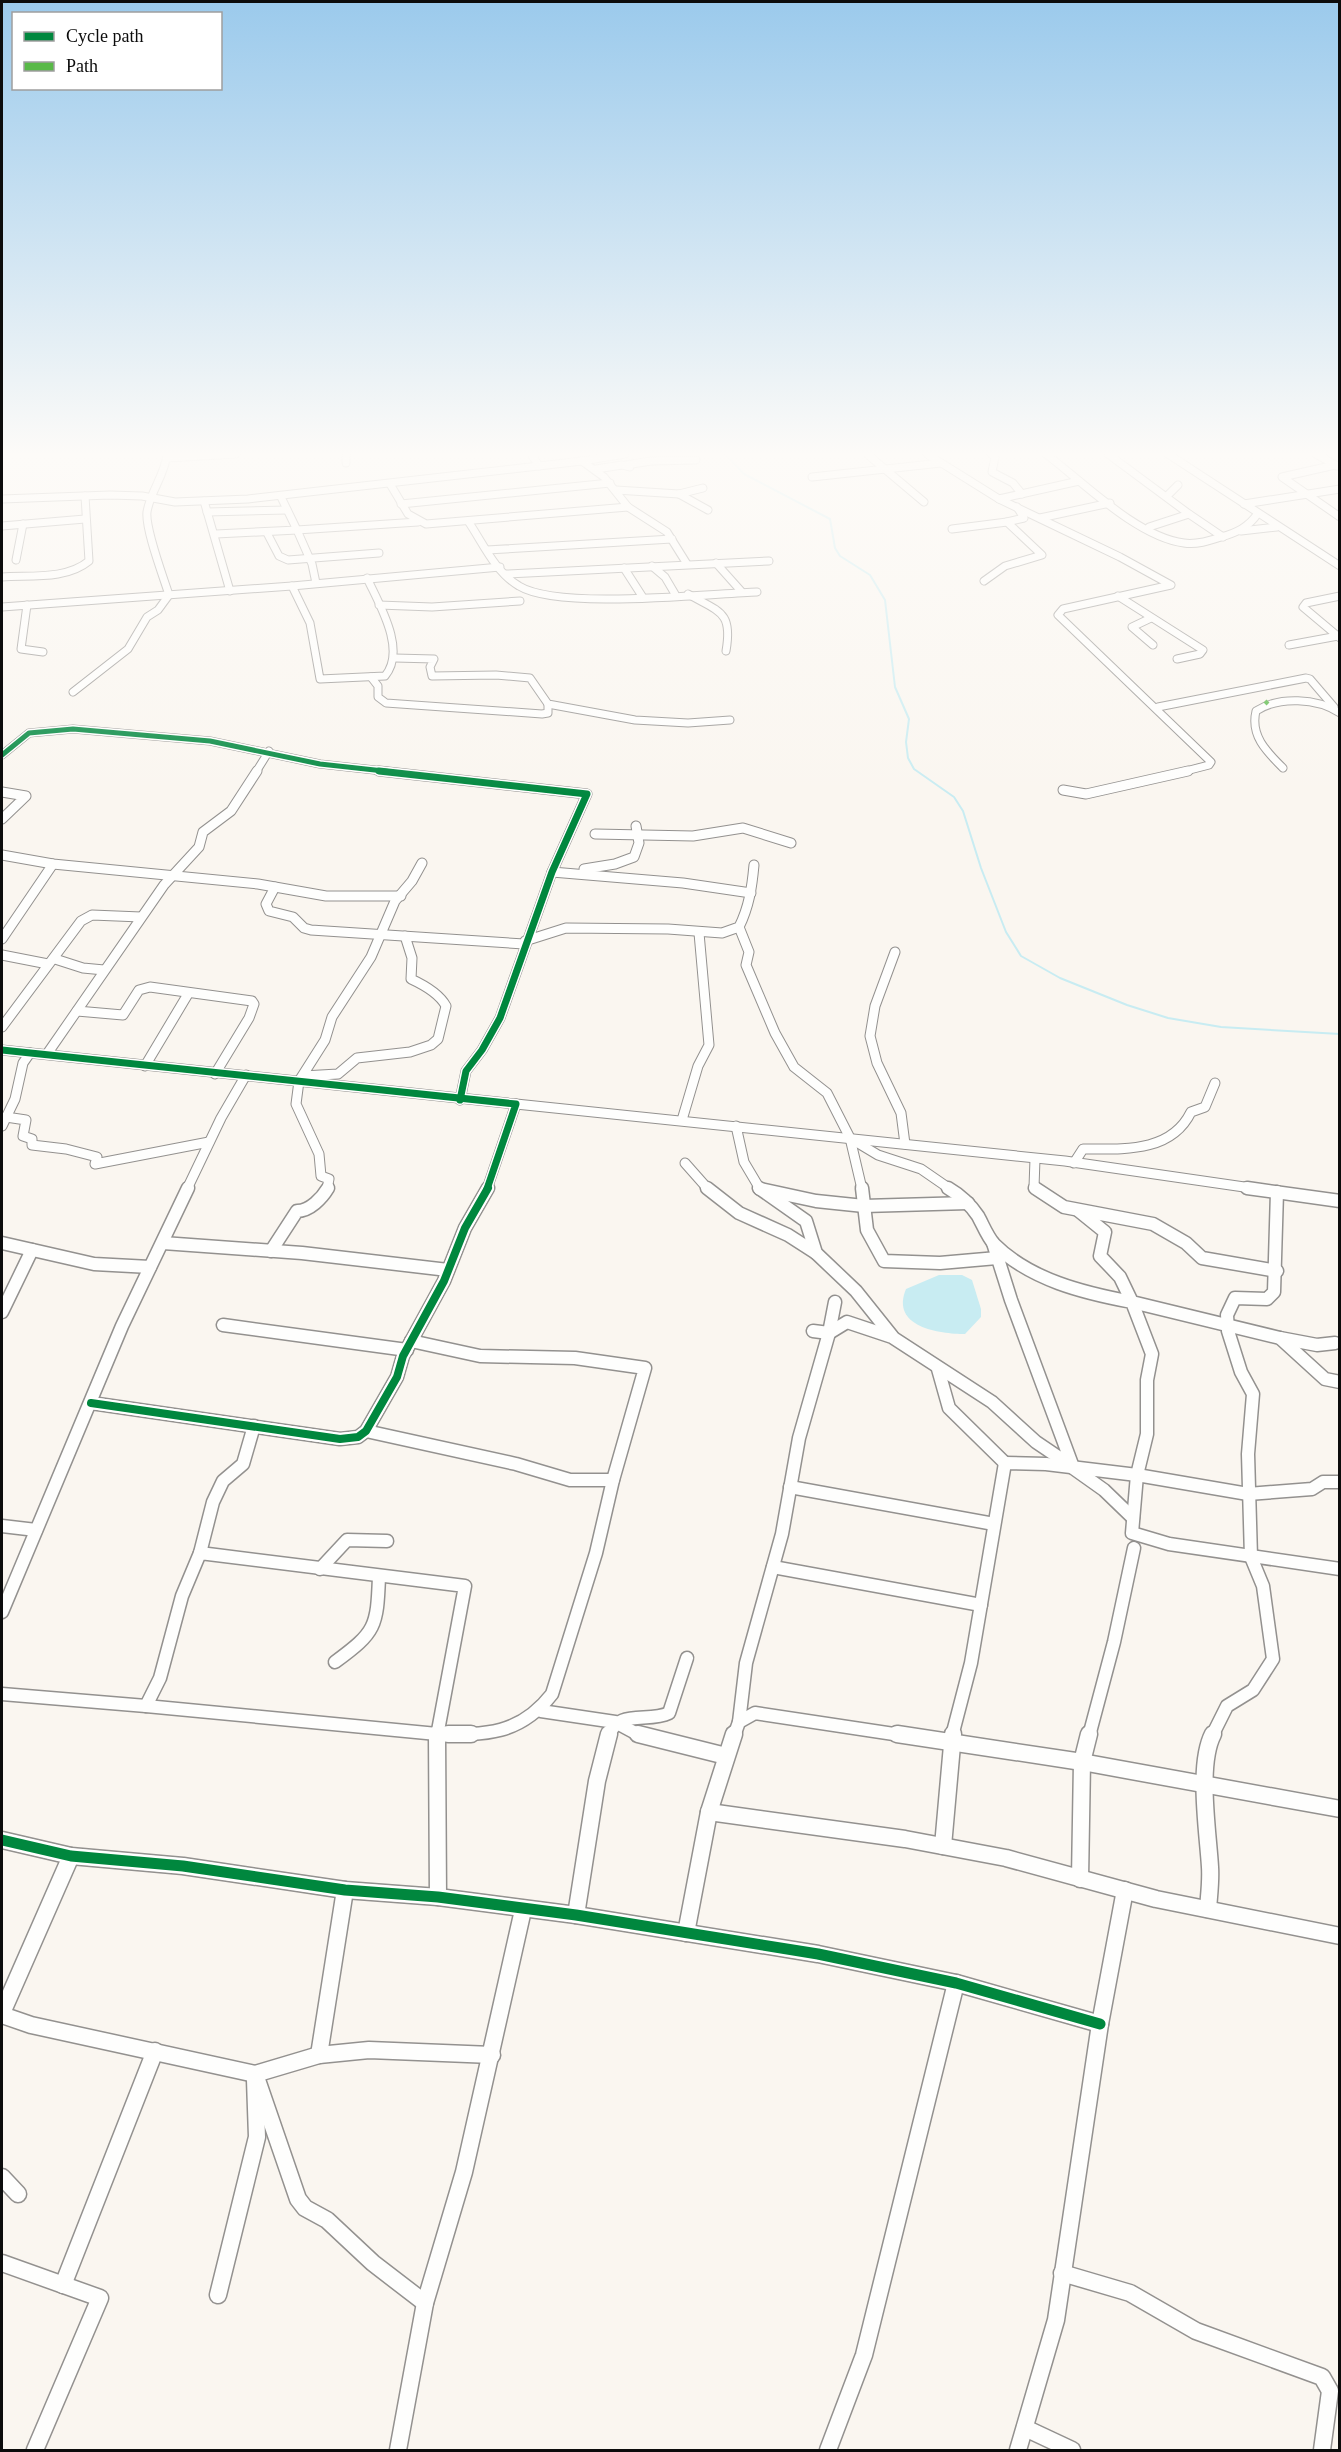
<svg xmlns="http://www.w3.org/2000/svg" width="1341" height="2452" font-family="'Times New Roman',serif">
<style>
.water{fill:#c8ecf2}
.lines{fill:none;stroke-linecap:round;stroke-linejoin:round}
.stream{stroke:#c8ecf2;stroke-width:2}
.street-far3-casing{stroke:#93918f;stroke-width:9}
.street-far2-casing{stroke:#93918f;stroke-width:11}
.street-far1-casing{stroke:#93918f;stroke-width:15}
.street-casing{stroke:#93918f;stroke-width:19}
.street-far3{stroke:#fefefd;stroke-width:7}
.street-far2{stroke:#fefefd;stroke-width:9}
.street-far1{stroke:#fefefd;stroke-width:12}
.street{stroke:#fefefd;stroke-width:16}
.quiet{stroke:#58b947;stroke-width:4;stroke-dasharray:8 4;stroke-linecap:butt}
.cycleway-far3-casing{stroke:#fff;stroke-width:8}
.cycleway-far2-casing{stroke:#fff;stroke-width:10}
.cycleway-far1-casing{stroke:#fff;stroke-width:12}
.cycleway-casing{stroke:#fff;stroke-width:15}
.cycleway-far3{stroke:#00873e;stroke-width:5}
.cycleway-far2{stroke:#00873e;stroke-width:7}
.cycleway-far1{stroke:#00873e;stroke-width:8}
.cycleway{stroke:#00873e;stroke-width:11}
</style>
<rect width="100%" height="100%" fill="#faf6f0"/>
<path class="water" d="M939 1275H962L972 1280 981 1309V1317L965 1334C939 1334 890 1327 906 1289Z"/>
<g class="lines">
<path class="stream" d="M725 454 744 474 830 519 835 548 840 556 870 575 885 600 895 687 909 719 906 742 908 758 914 769 954 797 963 811 981 868 1006 932 1021 956 1060 978 1127 1005 1168 1018 1221 1027 1340 1034"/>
<defs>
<g id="street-far3">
<path d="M346 454V463"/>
<path d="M531 454 539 466"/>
<path d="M867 454 924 502"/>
<path d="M927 454 999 499 1120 557 1171 585 1063 609 1058 615 1211 762 1209 765 1182 772"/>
<path d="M991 454 995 457 992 472 1013 483 1022 494"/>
<path d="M1046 454C1083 482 1137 537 1184 543 1196 545 1209 541 1221 537 1236 533 1249 527 1258 513"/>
<path d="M1108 454 1189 514 1149 527"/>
<path d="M1168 454 1340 566"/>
<path d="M1316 454 1337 466"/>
<path d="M167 458 236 454"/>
<path d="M582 461 625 454"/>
<path d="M626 465 651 461 696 460"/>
<path d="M1335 465 1282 477 1340 517"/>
<path d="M596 469 622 465 630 467"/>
<path d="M812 477 941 463"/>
<path d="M390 484 408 514 426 524 628 507"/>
<path d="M616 490 679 494 703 488"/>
<path d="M679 494 708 510"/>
<path d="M1167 496 1178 485"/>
<path d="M2 499 110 495 142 496 175 502 248 499 582 461 604 477 628 507 667 532 687 564"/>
<path d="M999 499 1079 481"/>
<path d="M204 501 230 591"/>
<path d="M401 504 610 483"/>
<path d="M1244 504 1340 489"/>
<path d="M207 512 287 510"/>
<path d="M1189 514 1223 537"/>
<path d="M1040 518 1110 503"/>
<path d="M468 521C483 543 495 572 519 586 558 610 705 594 757 592"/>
<path d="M2 526 85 519"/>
<path d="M952 529 1007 522"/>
<path d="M1241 531 1277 527"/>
<path d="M267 533 279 556 288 560 379 553"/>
<path d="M216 534 297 530 281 497"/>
<path d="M487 550 672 539"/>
<path d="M16 560 23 524"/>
<path d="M716 563 741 591"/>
<path d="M652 566 665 577 675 594"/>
<path d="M624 568 642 596"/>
<path d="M506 574 769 561"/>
<path d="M2 577C30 575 66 580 89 561L85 496"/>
<path d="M984 581 1005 566 1042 555 1007 522 1024 518 1017 507"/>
<path d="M316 583 312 564 297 530 418 522"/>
<path d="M292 586 500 567"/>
<path d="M688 594C719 612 733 611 726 651"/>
<path d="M1118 596 1203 650 1200 654 1177 659"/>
<path d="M1340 596 1306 603 1303 607 1340 638"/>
<path d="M27 605 21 649 43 652"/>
<path d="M379 605 432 607 520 601"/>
<path d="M2 607 292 586 310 623 320 679 385 676C407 650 379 604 367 578"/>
<path d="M1151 618 1132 627 1153 645"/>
<path d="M1289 645 1338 636"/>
<path d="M395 658 434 659 430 667 432 676 496 675 530 678 548 704 635 720 688 723 730 720"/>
<path d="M371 677 378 686V697L386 703 542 714 548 713V704"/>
<path d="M73 692 128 649 147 617 158 610 169 595C163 576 145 529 147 512 150 492 165 475 167 454"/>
<path d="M1158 707 1306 678 1310 679 1334 707"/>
<path d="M2 755 29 733 73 729 210 741 320 764 393 772"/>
<path d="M1283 768C1267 752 1250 736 1256 711 1279 696 1317 698 1340 713"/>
<path d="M256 772 269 751"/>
</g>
<g id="street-far2">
<path d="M379 771 587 794 552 872 500 1018 482 1050 466 1071 460 1100"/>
<path d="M1063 790 1086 794 1188 771"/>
<path d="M2 792 26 796 2 819"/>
<path d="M595 834 693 836 743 828 791 843"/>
<path d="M2 855 53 864 258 884 326 896H401"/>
<path d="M584 869 615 864 634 857 639 843 636 826"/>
<path d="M552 872 683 883 751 893"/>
<path d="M275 887 266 904 269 911 293 917 304 928 311 930 524 944"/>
<path d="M739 927 749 952 746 965 775 1033 794 1067 827 1093 850 1138 862 1189"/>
<path d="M2 939 53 864"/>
<path d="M525 941 566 928 668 929 722 933 739 927C749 907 752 887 754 865"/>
<path d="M895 952 875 1006 870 1036 877 1063 901 1113 905 1144"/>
<path d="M2 955 48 964"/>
<path d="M55 959 83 968 104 970"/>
<path d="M77 1011 123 1015 139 990 150 987 252 1001 254 1004 249 1018 215 1074"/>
<path d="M2 1027 81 921 92 915 141 917"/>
<path d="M2 1050 516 1104 487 1189"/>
<path d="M47 1054 164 885 199 847 203 832 231 811 257 771"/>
<path d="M145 1066 188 994"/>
<path d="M303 1076 338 1074 357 1058 410 1052 431 1045 438 1039 446 1006C439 993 424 985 411 979L412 958 405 936"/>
<path d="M516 1104 1065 1161 1258 1189"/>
<path d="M6 1117 26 1120 23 1136 32 1139V1145L66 1149 97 1157 95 1164 209 1142"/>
<path d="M682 1120 698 1066 709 1045 699 933"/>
<path d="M2 1126 15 1099 23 1063 30 1053"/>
<path d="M736 1126 744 1162 760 1189"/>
<path d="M853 1140 878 1155 921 1169 950 1189"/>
<path d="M1035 1159 1034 1187 1037 1189"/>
<path d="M685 1163 708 1189"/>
<path d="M1074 1163 1083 1149C1123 1149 1171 1153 1191 1112L1205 1107 1215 1083"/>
<path d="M187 1189 221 1118 246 1075"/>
<path d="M327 1189 329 1179 321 1176 319 1154 296 1104 299 1081 325 1040 332 1017 371 957 395 901 412 881 422 863"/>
</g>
<g id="street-far1">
<path d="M707 1188 739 1213 788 1235 816 1253"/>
<path d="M759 1188 806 1221 816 1253 856 1291 892 1336"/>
<path d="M862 1188 867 1230 884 1261 940 1263 997 1258"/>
<path d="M948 1188C960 1195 970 1204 978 1216 983 1225 987 1236 994 1244 1030 1280 1084 1293 1132 1302L1152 1354 1147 1380V1434L1137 1475 1132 1533 1169 1544 1340 1569"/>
<path d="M1035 1188 1064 1207 1153 1224 1186 1243 1202 1258 1277 1271"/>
<path d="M1247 1188 1340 1201"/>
<path d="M760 1189 816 1201 864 1206 968 1203"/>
<path d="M1079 1211 1105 1232 1100 1256 1120 1277 1132 1302 1280 1338 1325 1379 1340 1382"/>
<path d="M2 1243 94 1264 150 1267"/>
<path d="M163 1243 302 1253 448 1270"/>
<path d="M271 1251 297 1211C310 1211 322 1198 328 1188"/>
<path d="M2 1312 32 1250"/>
<path d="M223 1325 407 1350"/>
<path d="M813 1331 829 1333 847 1322 892 1337 992 1402 1036 1442 1073 1467 1011 1300 993 1243"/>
<path d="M1280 1338 1317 1345 1335 1343"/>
<path d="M938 1369 949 1408 1005 1463"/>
<path d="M91 1403 340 1439 358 1437 366 1431 397 1377 403 1356 444 1281 465 1228 488 1188"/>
<path d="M366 1431 516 1464 570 1480H613"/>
<path d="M1073 1468 1104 1490 1133 1518"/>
<path d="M790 1487 994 1524"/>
<path d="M2 1526 36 1530"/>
<path d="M200 1553 213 1502 223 1481 243 1464 254 1426"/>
<path d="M773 1567 981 1605"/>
<path d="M320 1569 347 1540 387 1541"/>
<path d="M2 1612 122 1326 188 1188"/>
<path d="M335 1662C376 1632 377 1627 379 1577"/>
<path d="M2 1694 146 1706 160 1678 182 1596 200 1553 465 1586 437 1736"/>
<path d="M146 1706 437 1734C486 1735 520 1735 552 1694L596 1553 613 1480 645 1368 575 1358 480 1356 411 1341"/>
<path d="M541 1711 615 1722 641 1736"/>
<path d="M739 1722 746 1663 782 1534 799 1438 829 1333 835 1302"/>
<path d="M609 1736C616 1709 649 1723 669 1713L687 1658"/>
<path d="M734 1736 739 1722 755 1713 907 1736"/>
<path d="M952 1736 971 1663 1005 1463 1046 1464 1137 1475 1248 1494 1312 1489 1323 1482H1340"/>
<path d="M1089 1736 1114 1642 1134 1548"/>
<path d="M1212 1736 1227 1706 1253 1690 1273 1659 1263 1586 1251 1557 1248 1454 1253 1394 1241 1372 1228 1331 1227 1315 1235 1298 1267 1299 1274 1292 1277 1192"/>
</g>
<g id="street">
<path d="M437 1734 438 1897"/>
<path d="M448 1734H471"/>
<path d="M638 1734 726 1756"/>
<path d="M897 1734 1082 1762 1340 1809"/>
<path d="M709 1812 905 1839 1006 1858 1156 1899 1340 1936"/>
<path d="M2 1840 71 1856 183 1866 345 1890 438 1897 576 1915 818 1954 956 1983 1100 2024"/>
<path d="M943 1846 953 1734"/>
<path d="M1080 1879 1082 1762 1089 1734"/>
<path d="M1208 1909C1209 1895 1211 1881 1210 1867 1208 1832 1197 1765 1213 1734"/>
<path d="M576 1915 597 1781 609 1734"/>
<path d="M686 1933 709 1812 734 1734"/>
<path d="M2 2013 71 1856"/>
<path d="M2 2015 31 2025 255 2074 319 2055 369 2050 492 2055"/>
<path d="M319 2055 345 1890"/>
<path d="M255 2074 298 2199 305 2208 327 2220 373 2263 425 2303"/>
<path d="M2 2177 18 2194"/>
<path d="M2 2263 100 2298 35 2450"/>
<path d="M1062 2273 1130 2293 1196 2331 1322 2377 1330 2391 1322 2450"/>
<path d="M63 2285 155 2051"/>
<path d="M218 2295 257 2137 255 2080"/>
<path d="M1025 2428 1072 2450"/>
<path d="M398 2450 425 2303 464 2172 523 1910"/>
<path d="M828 2450 864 2355 956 1983"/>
<path d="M1018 2450 1056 2320 1100 2024 1125 1890"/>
</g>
</defs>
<use href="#street-far3" class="street-far3-casing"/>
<use href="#street-far2" class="street-far2-casing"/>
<use href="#street-far1" class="street-far1-casing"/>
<use href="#street" class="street-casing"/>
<use href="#street-far3" class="street-far3"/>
<use href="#street-far2" class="street-far2"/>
<use href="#street-far1" class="street-far1"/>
<use href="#street" class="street"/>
<path class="quiet" d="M1265 701 1268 704"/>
<defs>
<path id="cycleway-far3" d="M2 755 29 733 73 729 210 741 320 764 393 772"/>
<g id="cycleway-far2">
<path d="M379 771 587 794 552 872 500 1018 482 1050 466 1071 460 1100"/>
<path d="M2 1050 516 1104 487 1189"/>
</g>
<path id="cycleway-far1" d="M91 1403 340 1439 358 1437 366 1431 397 1377 403 1356 444 1281 465 1228 488 1188"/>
<path id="cycleway" d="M2 1840 71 1856 183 1866 345 1890 438 1897 576 1915 818 1954 956 1983 1100 2024"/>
</defs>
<use href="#cycleway-far3" class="cycleway-far3-casing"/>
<use href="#cycleway-far2" class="cycleway-far2-casing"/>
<use href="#cycleway-far1" class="cycleway-far1-casing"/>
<use href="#cycleway" class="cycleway-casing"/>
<use href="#cycleway-far3" class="cycleway-far3"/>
<use href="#cycleway-far2" class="cycleway-far2"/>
<use href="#cycleway-far1" class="cycleway-far1"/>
<use href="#cycleway" class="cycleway"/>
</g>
<linearGradient id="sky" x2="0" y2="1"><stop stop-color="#9bcaec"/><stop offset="0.57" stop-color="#fdfbf8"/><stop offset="1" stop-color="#fdfbf8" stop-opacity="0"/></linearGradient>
<rect width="1341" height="797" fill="url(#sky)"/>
<rect width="1341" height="2452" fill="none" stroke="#0c0c0c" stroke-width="6"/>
<rect x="12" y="12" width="210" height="78" fill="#ffffff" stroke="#9e9e9e" stroke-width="1.5"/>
<rect x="24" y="32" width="30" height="9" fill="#00873e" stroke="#9e9e9e" stroke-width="1.5"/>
<text x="66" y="42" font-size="18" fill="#0c0c0c">Cycle path</text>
<rect x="24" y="62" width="30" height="9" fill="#58b947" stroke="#9e9e9e" stroke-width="1.5"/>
<text x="66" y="72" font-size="18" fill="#0c0c0c">Path</text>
</svg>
